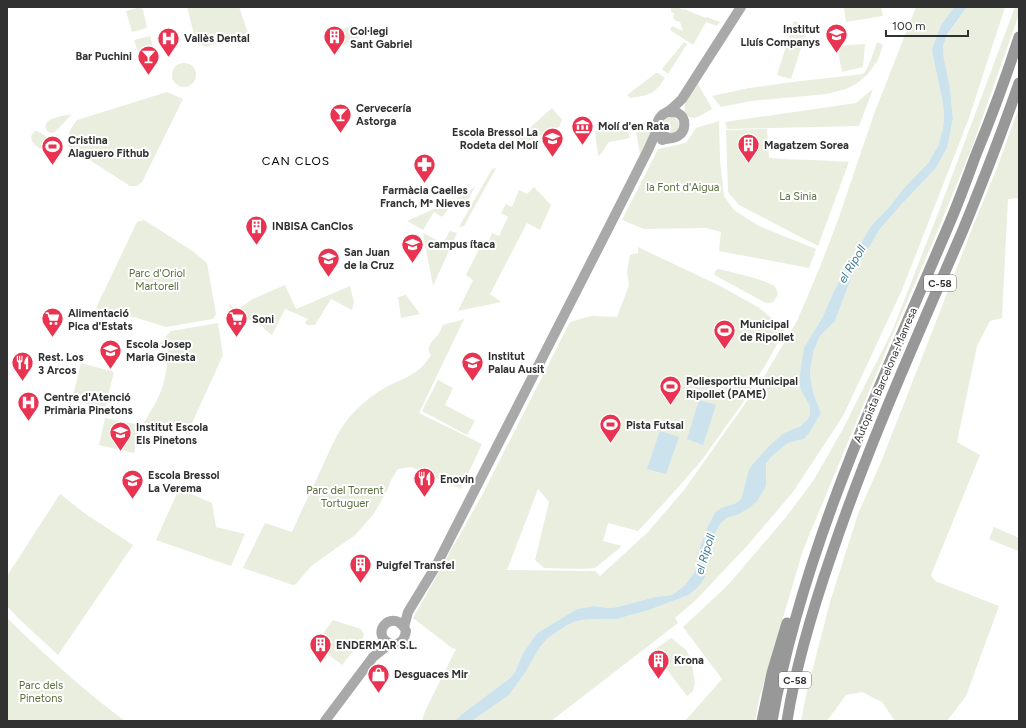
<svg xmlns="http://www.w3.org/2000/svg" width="1026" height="728" font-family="Figtree,sans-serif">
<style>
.green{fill:#e9eedf}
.water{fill:#cce3ee}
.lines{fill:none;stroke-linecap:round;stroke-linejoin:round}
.major{stroke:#a9a9a9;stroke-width:10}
.highway{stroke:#989898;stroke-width:11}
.labels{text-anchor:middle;stroke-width:4;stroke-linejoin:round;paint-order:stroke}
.shield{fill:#fff;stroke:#6f6f6f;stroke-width:1}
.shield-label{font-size:10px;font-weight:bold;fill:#313131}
.poi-label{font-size:11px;font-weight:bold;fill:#313131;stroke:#fff;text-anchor:start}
.park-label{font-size:11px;fill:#596e3d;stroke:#fff}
.street-label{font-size:11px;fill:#313131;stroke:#fff}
.neighbourhood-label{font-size:12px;letter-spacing:1px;fill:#000;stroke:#fff}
.water-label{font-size:12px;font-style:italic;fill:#3c7b96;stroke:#fff}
</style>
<rect width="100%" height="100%" fill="#fff"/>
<g class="green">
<path d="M140 7 143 10 147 28 132 32 126 11Z"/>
<path d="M187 7H239L248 33 206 47 196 42Z"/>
<path d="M671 7H677L684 10V9L706 18 707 17 720 22 717 26 706 22 693 45 670 30 672 26 683 31 680 22 676 21 673 18 674 13 671 12Z"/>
<path d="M844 7H881L883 16 846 22Z"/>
<path d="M916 7H954L941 25 932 48 933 56 943 104 944 114 943 128 938 146 928 163 903 189 890 206 870 227 834 291 823 316 815 329 801 370 799 380 810 406V414L807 420 803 424 793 429 745 485 741 499 736 503 721 508 715 512 708 526 694 573 685 585 675 593 671 595 655 597 617 607 609 608 593 606 577 609 537 633 523 653 515 672 510 678 466 711 454 721H422L425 711 456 649 452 648 413 618 481 497 570 322 591 316 617 317 629 285 627 272 630 255 638 253V247L720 286 758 307 774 320 784 331 770 357 742 404 701 461 675 491 638 531 608 523 603 541 622 546 595 568 580 569 544 568 535 560 549 502 538 489 507 570 595 571 600 576 648 532 684 490 762 380 797 321 820 267 839 217 874 114Z"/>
<path d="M967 7H1005L969 118 902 290 843 416 793 492 746 547 696 600 675 618 678 623 551 721H472L509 695 525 673 540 647 548 638 563 628 574 622 582 620 598 619H617L649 610 689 595 695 590 701 584 705 577 707 556 716 532 721 523 727 518 737 515 766 486V464L772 456 788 443 804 439 810 432 821 413 814 395 811 382 810 370 814 350 820 336 835 321 852 276 880 229 901 205 936 168 947 148 953 119 950 87 944 59 943 47 947 36 961 15Z"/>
<path d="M1015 7H1019L1018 17 972 147 935 237 893 334 803 550 759 699 755 721H685L722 679 683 627 728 585 786 517 813 481 843 429 893 329 940 208Z"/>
<path d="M794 21 811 27 804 39 791 79 777 75Z"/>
<path d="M352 25 359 38 335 50 328 36Z"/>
<path d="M150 36 155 54 153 59 141 62 134 40Z"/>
<path d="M684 42 687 44 668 74 662 69Z"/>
<path d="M877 42 883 45 878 60 867 75 856 84 846 89 827 94 751 101 721 107 712 96 749 88 793 82 863 74C869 68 874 51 877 42Z"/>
<path d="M865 44 863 67 842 72 837 46Z"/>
<circle cx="184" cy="75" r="12"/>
<path d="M656 73H658L665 78C654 95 649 95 630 98L627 95Z"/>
<path d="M697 82 712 109C706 112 700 116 695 118 691 118 688 117 686 114 681 104 692 91 697 82Z"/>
<path d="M873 89 859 126 727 129 725 122 856 103Z"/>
<path d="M167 92 183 99 142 182 137 186H130L68 146C65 136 72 127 77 120Z"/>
<path d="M1019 107V198L1008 199 1002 318 990 321 977 346 957 442 980 455 931 575 935 581 999 606 966 696 947 721H895L882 702 862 692 846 695 827 721H801L806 695 830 602 858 514 881 462 939 314 973 226 997 168Z"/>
<path d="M552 108 562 120 559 127 525 143 516 140Z"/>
<path d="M72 114 55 132 52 133 48 132C38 118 63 116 72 114Z"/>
<circle cx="671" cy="125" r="8"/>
<path d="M719 121 720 160 724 196 734 210 759 226 816 249 809 268 719 251 721 232 706 228 644 229 622 220 658 149 686 143 696 128Z"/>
<path d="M644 122C650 122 651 124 654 129L640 155 635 125Z"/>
<path d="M623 127 627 128 630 138 609 142 601 154 598 156 595 131Z"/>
<path d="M767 129 769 158C796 160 822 160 849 162L818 246 739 205 728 192 726 130Z"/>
<path d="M35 131C44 132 60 147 49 154 41 150 31 144 31 136Z"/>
<path d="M496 168 464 226 459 227 492 169Z"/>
<path d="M475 187 463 208 452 204 442 217 434 212 423 230 407 221 458 198Z"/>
<path d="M534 187 551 205 540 230 527 223 490 294 501 302 458 311 473 280 466 275 481 245 486 248 492 233 499 236 508 217 501 213 506 204 512 207 519 190 527 194Z"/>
<path d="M144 220 191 250 207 263 216 314 213 319 166 327 134 317H127L96 308 137 222Z"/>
<path d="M450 231 457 233 433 286 423 233 443 243Z"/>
<path d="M719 269C730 272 770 280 776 288 777 290 777 292 778 294 775 300 773 304 766 303L716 276 714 274 716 270Z"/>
<path d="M285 285 296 309 350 286 354 302 352 310 331 299 315 325H308L305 323 308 319 285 309 272 335 264 329V327L242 316 235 333 234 332 229 304 231 305 235 311 253 299Z"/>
<path d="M406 295 420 314 401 318 398 297Z"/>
<path d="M464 319 419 413 482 444 461 489 412 467 398 469 391 480 388 489 373 515 355 535 311 566 296 584 293 585 243 568 265 523 292 532C302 509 313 487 323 465 332 446 340 425 356 410 366 400 378 391 390 385 409 376 420 373 431 355 425 347 433 340 438 335 440 332 441 328 443 325Z"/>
<path d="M218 323 223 355 187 434 163 427 147 431 151 425 144 423C149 413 157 402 161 391 166 377 168 362 168 347L157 346 171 331Z"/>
<path d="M81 363 114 372 105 408 72 400Z"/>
<path d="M438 380 453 388 445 405 475 421 467 435 422 411Z"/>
<path d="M105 418 140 425 134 453 99 445Z"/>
<path d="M179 489 212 503 216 527 245 534 231 566 156 540Z"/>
<path d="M60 494 87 515 133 545 58 655 17 617 7 606V576Z"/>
<path d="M994 527 1019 538 1018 551 989 539Z"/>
<path d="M7 618C44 654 83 690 125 721H7Z"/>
<path d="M333 620 361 629 364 634 363 638 342 665 315 644Z"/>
<path d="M671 638 685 649 691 658 695 683 693 691 687 696 653 651Z"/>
</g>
<g class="water">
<path d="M954 7H967L961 15 947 35 943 47 944 59 950 87 953 119 947 148 936 168 901 205 880 229 852 276 835 321 820 336 814 350 810 370 811 382 814 395 821 413 810 432 804 439 788 443 772 456 766 464V486L757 501 749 508 737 515 727 518 721 523 716 532 707 556 705 577 701 584 695 590 689 595 649 610 617 619H598L582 620 574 622 566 626 548 638 540 647 525 673 509 695 472 721H454L466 711 510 678 515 672 523 653 537 633 577 609 593 606 609 608 617 607 655 597 671 595 675 593 685 585 694 573 697 565 698 553 708 526 715 512 721 508 736 503 741 499 749 470 753 464 769 446 784 433 800 426 807 420 810 414V406L801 390 799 380 804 348 823 316 834 291 870 227 890 206 903 189 928 163 938 146 943 128 944 114 943 104 933 56 932 48 941 25Z"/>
<path d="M699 400 716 405 703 445 687 439Z"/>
<path d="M660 431 679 437 666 474 647 469Z"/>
</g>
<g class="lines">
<g class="major">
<path d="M668 138C658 133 653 124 662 115 665 113 668 112 670 110 674 107 678 103 682 99L741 7"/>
<path d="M662 140C667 138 673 139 678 136 686 131 687 118 678 113 675 112 671 112 668 112"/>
<path d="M391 644C369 635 390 609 404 627"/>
<path d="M325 721 373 657 387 646 391 644H398L403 640 405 635 406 631 404 627 408 612 436 566 608 229 648 150 658 128"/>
</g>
<g class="highway">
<path d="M762 721 772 673 787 623"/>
<path d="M772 721C803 546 881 385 950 222 959 201 967 179 975 157 991 118 1006 78 1019 37"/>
<path d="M787 721C796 664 813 608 832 553 869 443 917 337 963 230 983 181 1002 132 1019 83"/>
</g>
</g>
<defs>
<symbol id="school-pin" viewBox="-11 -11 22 30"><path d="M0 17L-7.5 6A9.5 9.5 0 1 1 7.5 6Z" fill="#e93350" stroke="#fff"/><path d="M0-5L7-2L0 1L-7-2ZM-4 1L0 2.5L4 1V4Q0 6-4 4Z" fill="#fff"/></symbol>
<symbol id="building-pin" viewBox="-11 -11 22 30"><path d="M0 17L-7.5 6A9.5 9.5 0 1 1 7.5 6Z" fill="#e93350" stroke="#fff"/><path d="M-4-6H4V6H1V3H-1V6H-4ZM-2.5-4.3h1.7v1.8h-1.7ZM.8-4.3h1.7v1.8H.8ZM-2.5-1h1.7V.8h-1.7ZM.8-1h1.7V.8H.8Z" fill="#fff"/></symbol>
<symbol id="hospital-pin" viewBox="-11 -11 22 30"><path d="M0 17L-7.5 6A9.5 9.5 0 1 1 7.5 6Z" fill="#e93350" stroke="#fff"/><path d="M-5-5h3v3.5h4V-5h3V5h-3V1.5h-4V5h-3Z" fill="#fff"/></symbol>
<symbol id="bar-pin" viewBox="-11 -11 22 30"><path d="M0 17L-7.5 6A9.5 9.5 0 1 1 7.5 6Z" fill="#e93350" stroke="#fff"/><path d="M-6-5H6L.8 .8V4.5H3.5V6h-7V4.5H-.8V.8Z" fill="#fff"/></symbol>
<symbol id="museum-pin" viewBox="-11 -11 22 30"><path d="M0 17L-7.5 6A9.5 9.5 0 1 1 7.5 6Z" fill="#e93350" stroke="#fff"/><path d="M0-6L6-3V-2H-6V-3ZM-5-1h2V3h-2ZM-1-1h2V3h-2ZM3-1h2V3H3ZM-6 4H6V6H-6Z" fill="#fff"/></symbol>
<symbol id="stadium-pin" viewBox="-11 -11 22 30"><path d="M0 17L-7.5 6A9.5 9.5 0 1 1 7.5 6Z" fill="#e93350" stroke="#fff"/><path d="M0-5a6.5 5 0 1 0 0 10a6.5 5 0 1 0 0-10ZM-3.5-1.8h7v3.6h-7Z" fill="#fff"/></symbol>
<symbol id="pharmacy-pin" viewBox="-11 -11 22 30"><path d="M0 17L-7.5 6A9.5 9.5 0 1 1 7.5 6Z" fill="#e93350" stroke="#fff"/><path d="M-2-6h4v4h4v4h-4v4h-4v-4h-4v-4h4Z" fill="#fff"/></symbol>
<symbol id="supermarket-pin" viewBox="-11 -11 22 30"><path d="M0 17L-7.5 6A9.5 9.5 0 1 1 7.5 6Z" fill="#e93350" stroke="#fff"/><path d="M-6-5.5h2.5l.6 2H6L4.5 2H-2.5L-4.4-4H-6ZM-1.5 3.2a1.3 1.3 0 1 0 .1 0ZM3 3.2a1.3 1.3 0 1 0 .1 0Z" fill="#fff"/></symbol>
<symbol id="restaurant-pin" viewBox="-11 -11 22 30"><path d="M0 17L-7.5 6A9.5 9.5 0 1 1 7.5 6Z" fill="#e93350" stroke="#fff"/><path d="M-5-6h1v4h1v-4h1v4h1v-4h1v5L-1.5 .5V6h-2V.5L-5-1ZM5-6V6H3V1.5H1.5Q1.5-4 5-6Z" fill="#fff"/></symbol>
<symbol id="shop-pin" viewBox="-11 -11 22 30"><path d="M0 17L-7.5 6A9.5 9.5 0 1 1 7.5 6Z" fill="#e93350" stroke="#fff"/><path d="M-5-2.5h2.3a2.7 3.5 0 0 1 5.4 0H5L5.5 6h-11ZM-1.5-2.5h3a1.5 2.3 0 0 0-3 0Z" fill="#fff"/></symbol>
</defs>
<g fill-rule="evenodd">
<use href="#school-pin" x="824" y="22" width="25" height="34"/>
<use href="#building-pin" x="322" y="24" width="25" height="34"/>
<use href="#hospital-pin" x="156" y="26" width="25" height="34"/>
<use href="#bar-pin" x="136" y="44" width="25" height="34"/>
<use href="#bar-pin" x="328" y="102" width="25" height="34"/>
<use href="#museum-pin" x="570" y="114" width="25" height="34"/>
<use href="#school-pin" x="540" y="126" width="25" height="34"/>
<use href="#building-pin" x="736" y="132" width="25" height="34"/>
<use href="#stadium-pin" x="40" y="134" width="25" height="34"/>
<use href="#pharmacy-pin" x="412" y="152" width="25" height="34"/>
<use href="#building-pin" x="244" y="214" width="25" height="34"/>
<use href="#school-pin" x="400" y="232" width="25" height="34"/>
<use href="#school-pin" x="316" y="246" width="25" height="34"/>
<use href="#supermarket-pin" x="40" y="306" width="25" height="34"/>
<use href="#supermarket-pin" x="224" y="306" width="25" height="34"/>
<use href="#stadium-pin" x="712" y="318" width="25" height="34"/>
<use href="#school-pin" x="98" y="338" width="25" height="34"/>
<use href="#school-pin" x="460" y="350" width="25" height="34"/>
<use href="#restaurant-pin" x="10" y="350" width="25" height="34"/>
<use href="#stadium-pin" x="658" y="374" width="25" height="34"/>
<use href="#hospital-pin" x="16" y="390" width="25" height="34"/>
<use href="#stadium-pin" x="598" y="412" width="25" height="34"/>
<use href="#school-pin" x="108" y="420" width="25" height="34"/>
<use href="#restaurant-pin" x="412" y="466" width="25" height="34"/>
<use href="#school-pin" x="120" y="468" width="25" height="34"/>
<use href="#building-pin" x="348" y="552" width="25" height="34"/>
<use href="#building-pin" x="308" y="632" width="25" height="34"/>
<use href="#building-pin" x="646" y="648" width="25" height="34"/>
<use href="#shop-pin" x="366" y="662" width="25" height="34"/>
</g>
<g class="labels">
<g class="shield">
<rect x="924" y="275" width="32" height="16" rx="3"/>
<rect x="779" y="672" width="32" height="16" rx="3"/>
</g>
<g class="shield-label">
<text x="940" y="287">C-58</text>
<text x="795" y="684">C-58</text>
</g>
<g class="poi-label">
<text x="820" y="33" text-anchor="end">Institut<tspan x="820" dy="13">Lluís Companys</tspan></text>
<text x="350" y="35">Col·legi<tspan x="350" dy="13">Sant Gabriel</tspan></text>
<text x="184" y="42">Vallès Dental</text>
<text x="132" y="60" text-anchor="end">Bar Puchini</text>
<text x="356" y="112">Cervecería<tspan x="356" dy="13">Astorga</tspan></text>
<text x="598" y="130">Molí d'en Rata</text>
<text x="538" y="136" text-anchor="end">Escola Bressol La<tspan x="538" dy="13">Rodeta del Molí</tspan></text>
<text x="68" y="144">Cristina<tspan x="68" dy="13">Alaguero Fithub</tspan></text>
<text x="764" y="149">Magatzem Sorea</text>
<text x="425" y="194" text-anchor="middle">Farmàcia Caelles<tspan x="425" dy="13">Franch, Mª Nieves</tspan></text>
<text x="272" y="230">INBISA CanClos</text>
<text x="428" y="248">campus ítaca</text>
<text x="344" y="256">San Juan<tspan x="344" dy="13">de la Cruz</tspan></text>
<text x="68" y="317">Alimentació<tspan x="68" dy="13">Pica d'Estats</tspan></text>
<text x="252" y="323">Soni</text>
<text x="740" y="328">Municipal<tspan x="740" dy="13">de Ripollet</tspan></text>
<text x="126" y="348">Escola Josep<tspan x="126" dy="13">Maria Ginesta</tspan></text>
<text x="488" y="360">Institut<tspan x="488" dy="13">Palau Ausit</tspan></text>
<text x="38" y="361">Rest. Los<tspan x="38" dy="13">3 Arcos</tspan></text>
<text x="686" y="385">Poliesportiu Municipal<tspan x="686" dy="13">Ripollet (PAME)</tspan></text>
<text x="44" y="401">Centre d'Atenció<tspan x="44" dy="13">Primària Pinetons</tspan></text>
<text x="626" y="429">Pista Futsal</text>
<text x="136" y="431">Institut Escola<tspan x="136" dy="13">Els Pinetons</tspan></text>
<text x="148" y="479">Escola Bressol<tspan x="148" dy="13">La Verema</tspan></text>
<text x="440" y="483">Enovin</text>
<text x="376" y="569">Puigfel Transfel</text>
<text x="336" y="649">ENDERMAR S.L.</text>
<text x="674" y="664">Krona</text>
<text x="394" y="678">Desguaces Mir</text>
</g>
<g class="park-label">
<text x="683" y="191">la Font d'Aigua</text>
<text x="798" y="200">La Sinia</text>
<text x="157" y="277">Parc d'Oriol<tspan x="157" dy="13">Martorell</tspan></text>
<text x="345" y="494">Parc del Torrent<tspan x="345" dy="13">Tortuguer</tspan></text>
<text x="41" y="689">Parc dels<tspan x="41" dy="13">Pinetons</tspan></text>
</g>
<g class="street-label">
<text transform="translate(885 375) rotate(-67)" y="4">Autopista Barcelona-Manresa</text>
</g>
<g class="neighbourhood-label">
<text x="296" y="165">CAN CLOS</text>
</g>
<g class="water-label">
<text transform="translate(852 264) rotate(-59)" y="4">el Ripoll</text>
<text transform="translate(705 554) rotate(-73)" y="4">el Ripoll</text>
</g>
</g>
<rect width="1026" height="728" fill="none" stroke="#313131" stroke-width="16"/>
<path d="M886 30v6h82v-6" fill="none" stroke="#313131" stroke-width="2"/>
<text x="892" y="30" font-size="12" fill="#313131" stroke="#ffffff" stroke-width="3" paint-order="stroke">100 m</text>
</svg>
